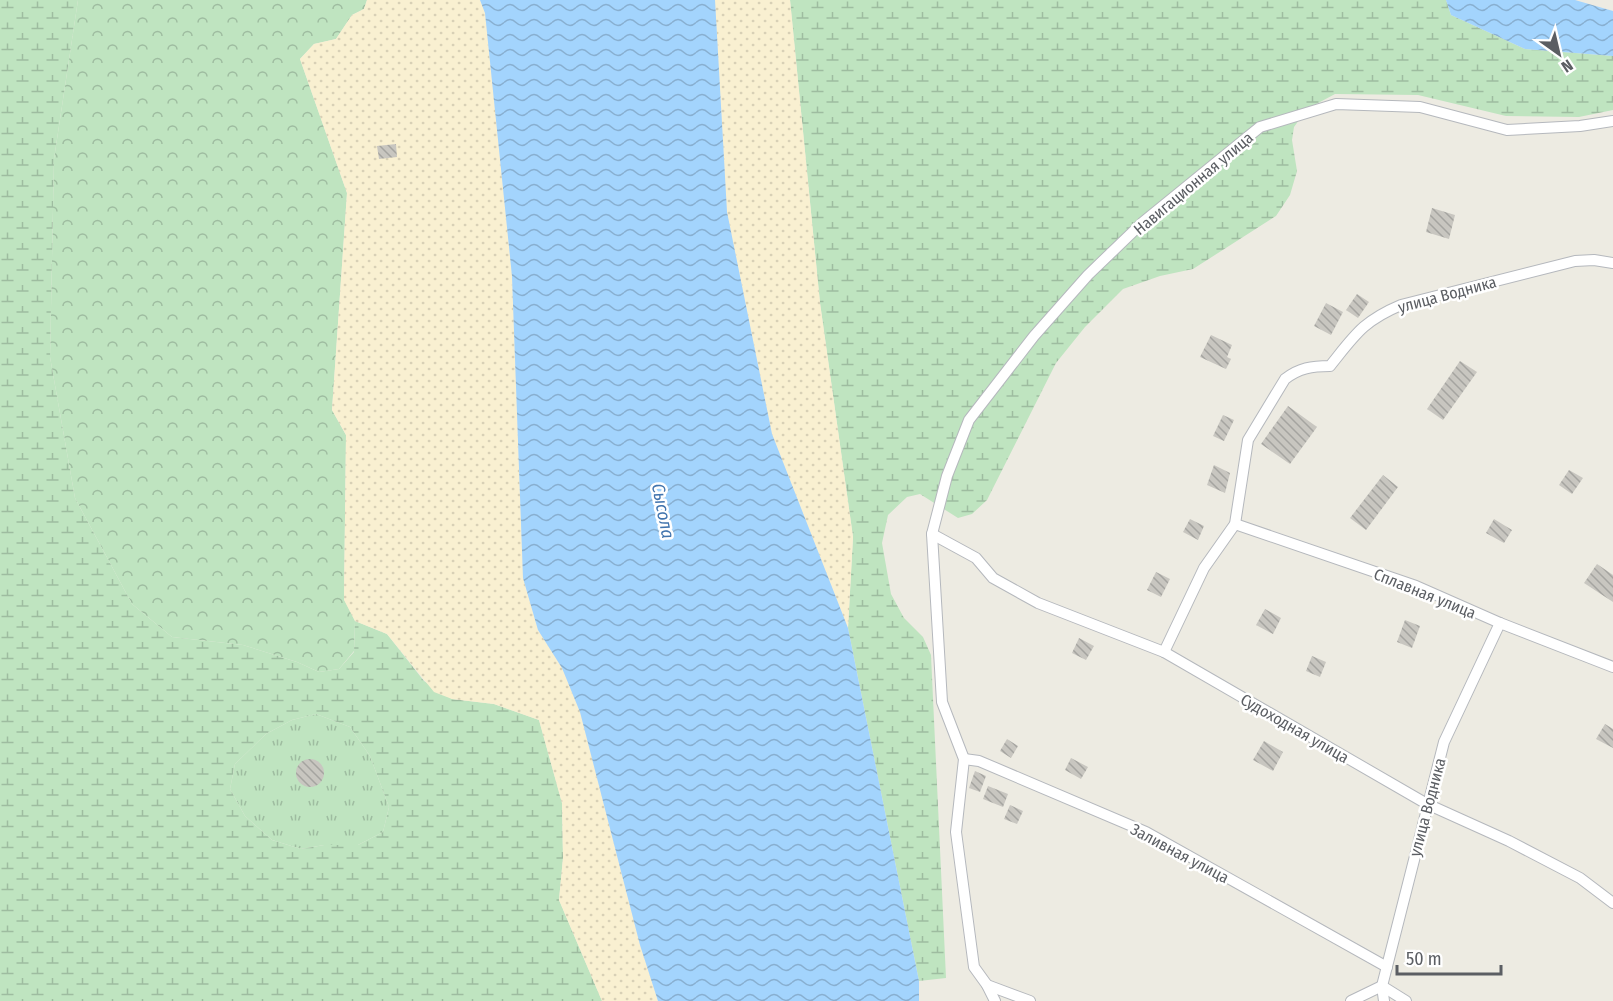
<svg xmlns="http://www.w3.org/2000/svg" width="1613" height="1001" font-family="'Fira Sans Condensed',sans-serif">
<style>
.grass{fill:url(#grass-tufts)}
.forest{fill:url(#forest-crowns)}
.wetland{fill:url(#wetland-marsh);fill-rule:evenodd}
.sand{fill:url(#sand-dots)}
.water{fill:url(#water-waves)}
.building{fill:url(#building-back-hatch)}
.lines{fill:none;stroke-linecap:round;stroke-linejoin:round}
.street-casing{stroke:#b5b8bd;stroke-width:12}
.street{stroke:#fff;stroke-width:10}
.labels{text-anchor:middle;stroke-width:5;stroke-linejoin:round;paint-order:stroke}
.street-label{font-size:16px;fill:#5b5e63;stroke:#fff}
.water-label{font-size:18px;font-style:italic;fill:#4174ae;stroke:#fff}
</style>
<defs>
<pattern id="grass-tufts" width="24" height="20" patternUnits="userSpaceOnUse" patternTransform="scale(1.5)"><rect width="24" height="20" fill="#bfe4c0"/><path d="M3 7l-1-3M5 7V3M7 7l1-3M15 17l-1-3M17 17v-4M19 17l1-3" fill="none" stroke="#9ebca0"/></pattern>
<pattern id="forest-crowns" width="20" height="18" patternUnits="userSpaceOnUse" patternTransform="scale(1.5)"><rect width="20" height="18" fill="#bfe4c0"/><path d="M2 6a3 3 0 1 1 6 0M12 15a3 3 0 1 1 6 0" fill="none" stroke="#9ebca0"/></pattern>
<pattern id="wetland-marsh" width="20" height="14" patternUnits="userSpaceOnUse" patternTransform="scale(1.5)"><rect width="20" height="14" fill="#bfe4c0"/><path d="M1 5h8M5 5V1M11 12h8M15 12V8" fill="none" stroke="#9ebca0"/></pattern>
<pattern id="sand-dots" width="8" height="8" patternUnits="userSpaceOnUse" patternTransform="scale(1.5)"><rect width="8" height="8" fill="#f9f0d1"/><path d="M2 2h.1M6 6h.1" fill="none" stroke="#d8d0b6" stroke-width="1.8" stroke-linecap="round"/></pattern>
<pattern id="water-waves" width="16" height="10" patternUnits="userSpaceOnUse" patternTransform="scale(1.5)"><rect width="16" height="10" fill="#a3d4fd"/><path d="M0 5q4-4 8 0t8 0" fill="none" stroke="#88afd0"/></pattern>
<pattern id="building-back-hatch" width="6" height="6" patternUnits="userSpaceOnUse" patternTransform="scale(1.5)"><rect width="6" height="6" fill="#c8c6c0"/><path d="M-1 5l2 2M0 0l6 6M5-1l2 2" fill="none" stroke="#a5a4a0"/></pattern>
</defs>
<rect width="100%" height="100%" fill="#edebe2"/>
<path class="grass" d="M316 714 350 727 370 756 389 807 383 832 358 845H324L301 849 272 840 245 816 230 789 235 764 266 734 292 720Z"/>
<path class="forest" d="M78 0H367L364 9 352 15 336 39 314 44 300 59 347 193 332 410 346 435 344 599 355 621 354 651 339 669 319 672 297 662 243 645 172 637 132 604 75 498 50 357 54 159Z"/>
<g class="wetland">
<path d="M0 0H78L54 159 50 357 75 498 132 604 172 637 243 645 297 662 319 672 339 669 354 652 355 621 387 634 424 681 452 699 494 704 539 720 562 803 563 858 559 900 602 1001H0ZM316 714 350 727 370 756 389 807 383 832 358 845H324L301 849 272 840 245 816 230 789 235 764 266 734 292 720Z"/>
<path d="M790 0H1446L1451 15 1525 49 1613 56V110L1579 117 1506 116 1418 95 1335 94 1307 109 1294 127 1292 140 1297 171 1290 195 1276 216 1193 269 1160 276 1123 289 1085 327 1056 363 987 500 972 514 958 518 920 494 907 497 888 515 882 543 891 594 904 618 923 637 931 655 946 978 919 981 848 628 853 537 820 303Z"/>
</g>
<g class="sand">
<path d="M367 0H480L485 13 512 276 523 578 538 630 562 668 580 712 640 945 658 1001H602L559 900 563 858 562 803 539 720 494 704 452 699 434 692 387 634 355 621 344 600 346 435 332 410 347 193 300 59 314 44 336 39 352 15 364 9Z"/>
<path d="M715 0H790L820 303 853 537 848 628 772 434 727 212Z"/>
</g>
<g class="water">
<path d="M480 0H715L727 212 772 434 848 628 919 981V1001H658L640 945 580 712 562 668 538 630 523 578 512 276 485 13Z"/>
<path d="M1446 0H1575L1613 11V56L1525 49 1451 15Z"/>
</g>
<g class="building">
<path d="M396 144 397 157 379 159 377 146Z"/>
<path d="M1432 208 1455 215 1449 239 1426 232Z"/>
<path d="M1357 294 1369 302 1358 318 1346 310Z"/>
<path d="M1326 303 1343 312 1331 335 1314 326Z"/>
<path d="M1211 335 1232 345 1227 357 1231 359 1226 369 1200 357Z"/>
<path d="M1460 361 1477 372 1443 420 1427 409Z"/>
<path d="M1288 406 1317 427 1290 464 1261 444Z"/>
<path d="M1223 415 1234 420 1224 441 1213 436Z"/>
<path d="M1214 465 1230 473 1225 493 1207 485Z"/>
<path d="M1569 470 1583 478 1572 494 1559 485Z"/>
<path d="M1383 475 1398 487 1366 530 1350 518Z"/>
<path d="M1190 519 1204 526 1198 540 1183 532Z"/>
<path d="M1494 519 1512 530 1504 543 1486 533Z"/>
<path d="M1597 564 1613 575V602L1584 583Z"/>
<path d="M1156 572 1170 579 1161 597 1147 590Z"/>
<path d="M1265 609 1281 618 1273 634 1256 625Z"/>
<path d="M1405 620 1420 626 1412 648 1397 642Z"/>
<path d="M1079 638 1094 646 1086 660 1072 653Z"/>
<path d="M1312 656 1326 662 1320 677 1306 671Z"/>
<path d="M1605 724 1613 729V748L1596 739Z"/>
<path d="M1007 739 1018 746 1011 758 1000 751Z"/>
<path d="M1264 741 1283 752 1273 771 1253 760Z"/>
<path d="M1071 758 1088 767 1081 779 1065 770Z"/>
<circle cx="310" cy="773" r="14"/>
<path d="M975 771 986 776 980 792 969 788Z"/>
<path d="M988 786 1008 794 1003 807 983 799Z"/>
<path d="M1010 805 1023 811 1017 824 1004 819Z"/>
</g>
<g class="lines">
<defs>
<g id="street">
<path d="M1235 524 1416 586 1500 623 1613 667"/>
<path d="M932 534 976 558 993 578 1038 603 1164 652 1427 804 1509 841 1580 878 1613 903"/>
<path d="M1164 652 1204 568 1235 524 1248 440 1285 379C1299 368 1312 366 1330 366 1355 335 1363 321 1401 305L1575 261 1594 260 1613 263"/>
<path d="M964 759 979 761 1146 832 1387 967"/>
<path d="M987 985 1030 1001"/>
<path d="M995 1001 987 985 974 967 956 832 964 759 942 702 932 534 947 476 969 420 1034 336 1088 275 1142 223 1260 127 1336 104 1420 107 1507 130 1580 126 1613 121"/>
<path d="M1351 1001 1382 986 1406 1001"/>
<path d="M1384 1001 1382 986 1444 742 1500 623"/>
</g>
</defs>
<use href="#street" class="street-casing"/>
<use href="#street" class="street"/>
</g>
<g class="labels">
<g class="street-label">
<text transform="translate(1193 183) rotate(-40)" y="6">Навигационная улица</text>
<text transform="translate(1447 294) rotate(-15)" y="6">улица Водника</text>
<text transform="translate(1425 593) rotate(22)" y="6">Сплавная улица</text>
<text transform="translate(1295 728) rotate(30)" y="6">Судоходная улица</text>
<text transform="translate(1427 807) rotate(-75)" y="6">улица Водника</text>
<text transform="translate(1180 853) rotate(28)" y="6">Заливная улица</text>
</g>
<g class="water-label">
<text transform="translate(663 511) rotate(79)" y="6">Сысола</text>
</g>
</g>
<g transform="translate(1559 54) rotate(146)" stroke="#ffffff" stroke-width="4.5" paint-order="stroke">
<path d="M0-4.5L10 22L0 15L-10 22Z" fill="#5b5e63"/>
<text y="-9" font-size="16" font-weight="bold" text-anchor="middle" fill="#5b5e63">N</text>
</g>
<path d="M1397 965v9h104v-9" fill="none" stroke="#5b5e63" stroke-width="3"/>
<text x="1406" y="965" font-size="18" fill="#5b5e63" stroke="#ffffff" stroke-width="4.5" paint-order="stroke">50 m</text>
</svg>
